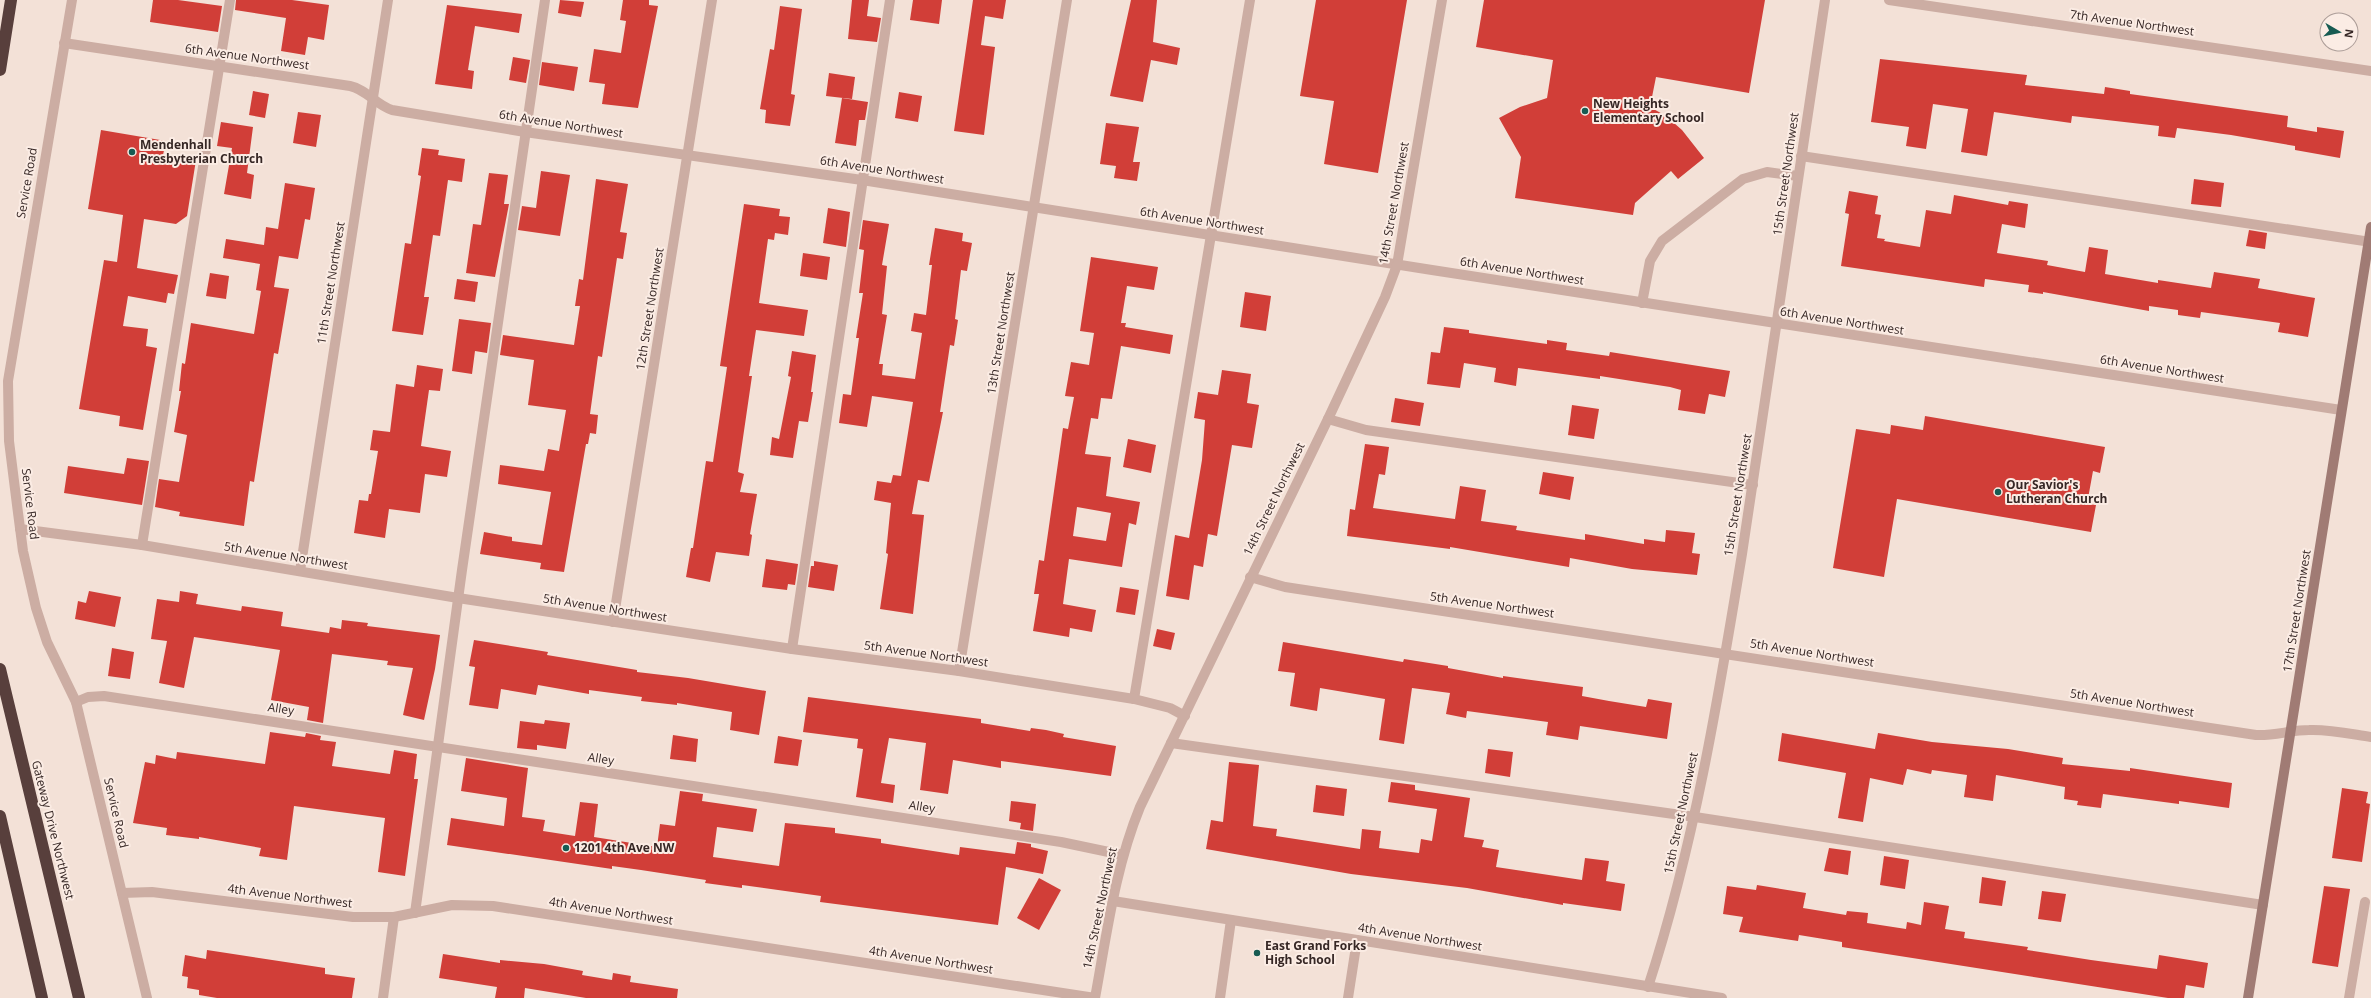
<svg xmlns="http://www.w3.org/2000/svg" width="2371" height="998" font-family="'Open Sans',sans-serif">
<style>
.building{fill:#d13e38;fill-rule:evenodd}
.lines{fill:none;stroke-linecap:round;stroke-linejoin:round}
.lane{stroke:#ccada3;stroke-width:10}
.street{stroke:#ccada3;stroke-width:10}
.secondary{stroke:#a07b74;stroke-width:10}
.highway{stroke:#583f3c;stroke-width:12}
.poi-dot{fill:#175b52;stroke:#fbece4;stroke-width:1.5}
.labels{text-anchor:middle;stroke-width:4;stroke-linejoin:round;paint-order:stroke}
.street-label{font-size:12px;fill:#362725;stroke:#fbece4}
.poi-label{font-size:12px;font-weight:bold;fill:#362725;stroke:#fbece4;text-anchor:start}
</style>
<rect width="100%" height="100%" fill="#f3e1d7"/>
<g class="building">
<path d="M153 0H178L222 6 218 32 150 22Z"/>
<path d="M236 0H292L329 5 324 40 308 37 305 55 281 51 286 18 235 10Z"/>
<path d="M560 0 584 2 581 17 558 13Z"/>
<path d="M623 0H649V5L658 6 638 108 602 104 605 84 589 82 594 49 621 53 626 21 620 20Z"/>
<path d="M852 0H869L867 16 881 18 877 42 848 39Z"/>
<path d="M913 0H942L939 24 910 20Z"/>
<path d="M973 0H1006L1003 19 985 16 981 45 995 47 984 135 954 131Z"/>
<path d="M1131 0H1157L1153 42 1180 48 1177 65 1151 60 1143 102 1110 96Z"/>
<path d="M1316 0H1407L1378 173 1324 164 1334 101 1300 96Z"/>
<path d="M1484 0H1765L1749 93 1656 77 1650 107 1666 116 1682 130 1704 158 1678 179 1671 171 1635 203 1633 215 1515 198 1521 157 1499 118 1520 107 1547 98 1553 60 1476 47Z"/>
<path d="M447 5 522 14 519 33 475 26 468 70 474 71 472 89 435 84Z"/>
<path d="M780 6 802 9 791 94 795 95 790 126 765 123 766 110 760 109 770 49 774 50Z"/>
<path d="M513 57 530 60 526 83 509 80Z"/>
<path d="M1880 59 2027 75 2025 85 2104 94 2105 87 2130 91V94L2288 116 2287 127 2317 132V127L2344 131 2340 158 2295 150V146L2231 135 2177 128 2175 138 2158 136 2159 126 2072 116 2071 123 1994 112 1987 156 1961 152 1968 109 1933 104 1926 149 1906 146 1909 127 1871 122Z"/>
<path d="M542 62 578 67 574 91 539 85Z"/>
<path d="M829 73 855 77 852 99 826 96Z"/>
<path d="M253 91 269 94 265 118 249 115Z"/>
<path d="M899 92 922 96 918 122 895 118Z"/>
<path d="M842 98 868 102 865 120H859L856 146 835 143Z"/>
<path d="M298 112 321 115 316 147 293 143Z"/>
<path d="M221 122 253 127 247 173 254 175 251 199 224 194 232 148 217 146Z"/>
<path d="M1106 123 1139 127 1133 162H1140L1137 181 1114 178 1116 166 1100 164Z"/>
<path d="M101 130 166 141 163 155 196 160 187 216 176 224 144 219 137 268 178 275 174 294 168 293 166 303 128 296 123 326 148 329 146 346 157 348 143 430 119 426 120 416 79 409 104 260 117 262 123 215 88 209Z"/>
<path d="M422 148 439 150 438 155 465 159 462 182 448 180 440 236 433 235 424 297H429L423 335 392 331 405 243 411 244 421 176 418 175Z"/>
<path d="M541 171 570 175 560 236 518 230 522 206 536 208Z"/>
<path d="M489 173 508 175 504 204H509L495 277 466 273 473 224 481 225Z"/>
<path d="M596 179 628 184 620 232 627 233 623 259 617 258 602 357 598 356 590 414 598 415 596 434 590 433 588 444H586L564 572 540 569 541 563 480 554 484 532 512 537V541L542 545 551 492 498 484 500 465 544 471 548 449 559 451 566 410 528 405 534 360 500 355 503 335 574 345 580 306H575L579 279 583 280Z"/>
<path d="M2194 179 2224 183 2221 207 2191 204Z"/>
<path d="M285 183 315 188 310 220 305 219 298 259 279 256 274 287 289 289 278 354 274 353 254 482 250 481 244 526 179 516 180 512 155 507 159 479 179 482 187 435 174 432 181 391H179L182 363 185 364 191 323 254 334 261 291 256 290 260 264 223 258 226 239 264 245 266 227 278 229Z"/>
<path d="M1849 191 1878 196 1875 214 1881 215 1877 238 1885 239 1884 241 1920 247 1926 210 1951 214 1954 195 2008 205 2009 201 2028 204 2025 228 2002 224 1997 253 2048 261 2047 265 2085 272 2089 247 2108 250 2105 274 2158 283V280L2211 288 2214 272 2260 279 2258 288 2315 298 2308 337 2278 332 2280 323 2201 312 2200 318 2178 315V310L2149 306V311L2043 292V294L2028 292 2029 285 1985 279 1984 287 1841 266 1849 214 1845 213Z"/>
<path d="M744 204 780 209 779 216 790 217 788 235 775 233 774 240 768 239 759 303 808 310 804 336 756 330 749 376H752L738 472 744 474 740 492 757 494 750 534 752 535 749 556 716 552 710 582 686 577 691 548H693L706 461 713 462 727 367 720 366Z"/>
<path d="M828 208 850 212 846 247 823 243Z"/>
<path d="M863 220 889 224 882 265 887 266 882 314 887 315 879 364H883L882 375 915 379 922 333 911 331 914 313 926 315 932 265H929L935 228 963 233 962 241 972 243 967 271 961 270 955 319 958 320 954 346 950 345 940 412H943L929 482 918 480 912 514 924 515 913 614 880 609 888 554 886 553 891 503 874 500 877 481 891 483 893 475 901 476 913 402 872 396 867 427 839 423 843 394 851 395 859 338H856L863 293H859L864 250 859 249Z"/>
<path d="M2249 230 2267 233 2265 249 2246 246Z"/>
<path d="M803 253 830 257 827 280 800 276Z"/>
<path d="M1091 257 1158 267 1154 290 1127 286 1121 323H1126L1125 327 1173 335 1170 354 1121 346 1112 399 1101 398 1098 419 1091 418 1085 454 1111 457 1106 496 1140 502 1136 525 1129 523 1122 567 1069 559 1063 604 1096 610 1092 632 1070 628 1069 637 1033 631 1039 594H1034L1039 560 1044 561 1063 428 1068 429 1074 397 1065 396 1071 362 1089 365 1094 333 1080 331ZM1077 507 1111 513 1106 541 1073 536Z"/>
<path d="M210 273 229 276 226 299 206 296Z"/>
<path d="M457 279 478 282 475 302 454 299Z"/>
<path d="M1245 292 1271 296 1266 331 1240 327Z"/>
<path d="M459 319 491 323 487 353 475 351 472 374 452 371Z"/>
<path d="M1444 327 1469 330V333L1547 344V340L1567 343 1566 350 1609 356 1610 352 1730 371 1725 397 1709 394 1705 414 1678 410 1681 390 1670 387 1600 376V379L1518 368 1516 386 1494 382 1496 368 1464 363 1460 388 1427 384 1431 352 1440 353Z"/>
<path d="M792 351 816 355 811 392H813L808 422 799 421 793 458 770 455 772 437 779 439 791 377 788 376Z"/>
<path d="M417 365 443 369 440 391 429 390 421 446 451 451 447 477 425 474 420 513 389 509 385 538 354 533 359 500 368 501 369 494H371L378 451 370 450 373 430 390 432 396 384 414 387Z"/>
<path d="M1222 370 1251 374 1247 403 1259 405 1252 448 1232 445 1217 536 1208 534 1203 567 1194 565 1189 600 1166 596 1175 535 1189 538 1202 460 1205 420 1194 418 1198 392 1218 395Z"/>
<path d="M1395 398 1424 403 1420 426 1391 422Z"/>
<path d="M1572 405 1599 409 1594 439 1568 435Z"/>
<path d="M1925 416 2105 447 2100 473 2093 471 2087 504 2096 505 2091 532 1897 499 1884 577 1833 568 1856 429 1890 434 1891 425 1923 430Z"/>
<path d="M1128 439 1156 445 1151 473 1123 467Z"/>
<path d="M1365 444 1389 447 1385 475 1379 474 1373 508 1455 519 1460 486 1486 490 1481 521 1517 526 1516 530 1585 540V534L1644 544V539L1665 542 1666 530 1695 533 1692 553 1700 554 1697 575 1632 569 1570 558 1569 567 1450 547V549L1347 536 1350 509 1355 510Z"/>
<path d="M127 458 149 461 142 505 64 493 68 466 124 474Z"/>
<path d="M1543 472 1574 477 1570 500 1539 494Z"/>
<path d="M766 559 798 564 795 585 788 584 787 590 762 587Z"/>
<path d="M814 561 838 565 834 591 808 587 811 566H814Z"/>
<path d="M1120 587 1139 590 1135 615 1116 612Z"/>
<path d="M89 591 121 597 115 627 75 619 78 601 86 603Z"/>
<path d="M180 591 198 594 196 604 241 611 242 606 283 612 281 626 329 633 330 627 341 629 342 620 368 623 367 626 440 635 435 669 424 720 403 715 413 668 387 665 388 661 332 654 323 723 307 720 309 707 271 700 280 650 194 637 184 688 159 683 167 641 151 639 157 599 179 602Z"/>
<path d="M1157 629 1175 633 1171 650 1153 646Z"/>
<path d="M474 640 548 652 547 655 637 670V672L688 678 766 691 759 735 730 730 732 712 677 703V705L641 701 642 697 589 690V694L538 685 536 695 501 689 498 709 469 705 475 667 469 666Z"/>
<path d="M1283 642 1403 662 1404 659 1448 666V668L1503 678V676L1583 687 1582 696 1609 701 1646 707 1648 699 1672 703 1667 739 1580 726 1578 740 1546 735 1548 722 1467 711 1466 718 1446 714 1450 693 1412 688 1404 744 1379 740 1385 699 1320 688 1317 711 1290 706 1295 673 1278 671Z"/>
<path d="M112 648 134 652 130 679 108 676Z"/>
<path d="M808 697 981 719V723L1030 731 1031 728 1046 730 1064 734 1063 737 1116 746 1111 776 1001 761V768L953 760 948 794 920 790 926 743 889 738 881 783 895 785 893 803 856 797 863 749 857 748 858 739 803 732Z"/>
<path d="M545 720 570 723 566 749 537 745V750L517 748 520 721 544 724Z"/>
<path d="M270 732 305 737 306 733 321 736 320 740 336 742 332 766 390 774 394 750 417 754 414 779H418L405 876 378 872 385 818 294 806 287 860 259 856 261 848 199 837V839L166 835 167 828 133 823 145 762 155 764 156 755 176 759 177 752 265 764Z"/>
<path d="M1782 733 1875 749 1878 733 1932 742 2008 749 2063 758 2062 764 2130 771V768L2232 783 2229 808 2179 801V804L2103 794 2101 808 2077 805 2078 801 2064 799 2065 787 1996 775 1993 801 1964 797 1967 775 1932 770 1931 774 1907 769 1903 785 1870 778 1863 822 1838 818 1846 773 1778 761Z"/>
<path d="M673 735 698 739 696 762 670 759Z"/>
<path d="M778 736 802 740 798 766 774 763Z"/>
<path d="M1488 749 1513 752 1510 777 1485 773Z"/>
<path d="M466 758 528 768 522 817 545 820 543 831 575 836 580 802 598 804 594 837 657 847 660 824 675 826 680 791 703 794 702 801 757 809 753 832 717 827 713 857 779 866 785 823 835 828V833L881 839V843L959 855 960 847 1015 854 1017 842 1031 844V847L1048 851 1043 874 1006 867 998 925 820 902 821 896 742 885V888L705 883 706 880 641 870 612 866V869L447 845 451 818 504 826 507 798 461 791Z"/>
<path d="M1229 762 1259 765 1253 826 1277 829 1276 836 1360 849 1362 829 1381 831 1379 848 1419 853 1421 839 1432 841 1437 809 1388 802 1391 782 1415 785V790L1470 798 1464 837 1484 840 1482 847 1499 850 1496 867 1582 880 1585 858 1609 861 1606 881 1625 884 1621 911 1563 903V905L1467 888 1351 874 1206 849 1211 820 1223 822Z"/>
<path d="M1316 785 1347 789 1344 816 1313 812Z"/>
<path d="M2342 788 2368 792 2366 803 2370 804 2362 862 2332 858Z"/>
<path d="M1011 801 1036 804 1033 831 1020 829 1021 823 1009 821Z"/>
<path d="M1829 848 1851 851 1848 875 1824 871Z"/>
<path d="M1884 856 1909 860 1905 889 1880 885Z"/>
<path d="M1982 877 2006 881 2002 906 1979 903Z"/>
<path d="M1039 878 1061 890 1039 930 1017 918Z"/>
<path d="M1757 885 1806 893 1803 908 1846 915 1847 911 1868 913 1867 923 1906 929 1907 922 1921 925 1924 902 1949 906 1945 929 1965 932 1964 938 2028 947 2027 950 2091 960 2157 969 2159 955 2208 963 2204 988 2186 985 2184 998H2168L1842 947V942L1799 935 1798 941 1739 932 1743 917 1723 914 1727 886 1756 890Z"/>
<path d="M2324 886 2350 889 2338 967 2312 963Z"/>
<path d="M2042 891 2066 894 2061 922 2038 919Z"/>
<path d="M207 950 325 968V974L355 978 352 998H217L199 995V990L187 988 188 977 182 976 185 955 206 959Z"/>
<path d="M443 954 500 963V960L544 964 583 971 582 975 612 980 613 973 631 976 630 982 678 989 677 998H586L525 988 524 998H495L497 987 439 978Z"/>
</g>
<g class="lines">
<g class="lane">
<path d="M1801 156 2371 242"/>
<path d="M1397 265 1442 0"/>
<path d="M1642 303 1650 261 1662 241 1743 179 1767 172 1798 176"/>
<path d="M1328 419 1366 430 1753 485"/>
<path d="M142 545 230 0"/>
<path d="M792 649 890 0"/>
<path d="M1134 699 1250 0"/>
<path d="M76 702 88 697 104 696 1061 842 1123 855"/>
<path d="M1171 743 1695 817 2263 905"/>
<path d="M415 913 462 570 545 0"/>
<path d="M1220 998 1231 920"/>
<path d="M1348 998 1357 940"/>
<path d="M2349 998 2365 902"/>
</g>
<g class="street">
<path d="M72 0 8 381 9 441 17 505 23 551 36 608 47 642 76 702 147 998"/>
<path d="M1889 0 2371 71"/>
<path d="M64 43 350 86C366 89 376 105 392 110L525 132 862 180 1432 270 2341 410"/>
<path d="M20 529 142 545 458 598 792 649 959 671 1134 699 1170 708 1185 716"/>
<path d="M300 571 388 0"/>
<path d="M1250 577 1285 587 2256 735C2274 736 2291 730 2309 730 2329 729 2351 734 2371 737"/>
<path d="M613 622 712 0"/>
<path d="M959 671 1067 0"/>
<path d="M122 893 152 892 353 917H394L452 905 493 906 1095 998"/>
<path d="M1113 901 1722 998"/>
<path d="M1648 987C1694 846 1718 700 1742 554 1771 370 1797 185 1825 0"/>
<path d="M383 998 394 917"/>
<path d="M1095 998C1107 933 1115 868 1140 807L1328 419 1385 297 1397 265"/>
</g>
<path class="secondary" d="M2248 998 2371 227"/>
<g class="highway">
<path d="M0 70 11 0"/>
<path d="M0 669 79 998"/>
<path d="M0 816 42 998"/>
</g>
</g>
<g class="poi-dot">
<circle cx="1585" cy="111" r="4"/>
<circle cx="132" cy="152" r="4"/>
<circle cx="1998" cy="492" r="4"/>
<circle cx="566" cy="848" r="4"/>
<circle cx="1257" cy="953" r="4"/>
</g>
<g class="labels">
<g class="street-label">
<text transform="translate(2132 23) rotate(8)" y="4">7th Avenue Northwest</text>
<text transform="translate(247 57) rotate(8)" y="4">6th Avenue Northwest</text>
<text transform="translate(561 124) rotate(9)" y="4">6th Avenue Northwest</text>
<text transform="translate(882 170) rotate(9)" y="4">6th Avenue Northwest</text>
<text transform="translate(1786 174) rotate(-82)" y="4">15th Street Northwest</text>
<text transform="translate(27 183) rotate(-80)" y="4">Service Road</text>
<text transform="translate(1394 203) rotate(-80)" y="4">14th Street Northwest</text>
<text transform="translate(1202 221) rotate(9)" y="4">6th Avenue Northwest</text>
<text transform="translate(1522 271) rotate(9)" y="4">6th Avenue Northwest</text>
<text transform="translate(331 283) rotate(-81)" y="4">11th Street Northwest</text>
<text transform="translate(650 309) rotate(-81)" y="4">12th Street Northwest</text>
<text transform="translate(1842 321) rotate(9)" y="4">6th Avenue Northwest</text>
<text transform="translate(1001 333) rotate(-81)" y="4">13th Street Northwest</text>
<text transform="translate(2162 369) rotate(9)" y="4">6th Avenue Northwest</text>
<text transform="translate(1738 495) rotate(-81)" y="4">15th Street Northwest</text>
<text transform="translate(1274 499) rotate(-64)" y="4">14th Street Northwest</text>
<text transform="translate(30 504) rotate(83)" y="4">Service Road</text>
<text transform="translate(286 556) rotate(9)" y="4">5th Avenue Northwest</text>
<text transform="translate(1492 605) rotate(8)" y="4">5th Avenue Northwest</text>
<text transform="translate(605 608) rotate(9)" y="4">5th Avenue Northwest</text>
<text transform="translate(2297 611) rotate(-81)" y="4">17th Street Northwest</text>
<text transform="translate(1812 653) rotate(9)" y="4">5th Avenue Northwest</text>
<text transform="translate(926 654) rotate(8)" y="4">5th Avenue Northwest</text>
<text transform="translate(2132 703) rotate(9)" y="4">5th Avenue Northwest</text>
<text transform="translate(281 709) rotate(9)" y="4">Alley</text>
<text transform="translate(601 759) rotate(9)" y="4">Alley</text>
<text transform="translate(922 807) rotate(9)" y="4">Alley</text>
<text transform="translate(116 813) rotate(77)" y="4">Service Road</text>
<text transform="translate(1681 813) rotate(-78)" y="4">15th Street Northwest</text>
<text transform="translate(53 830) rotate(76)" y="4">Gateway Drive Northwest</text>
<text transform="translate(290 896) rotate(7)" y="4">4th Avenue Northwest</text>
<text transform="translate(1100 908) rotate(-78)" y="4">14th Street Northwest</text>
<text transform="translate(611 911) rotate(9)" y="4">4th Avenue Northwest</text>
<text transform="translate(1420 937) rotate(9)" y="4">4th Avenue Northwest</text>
<text transform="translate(931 960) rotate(9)" y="4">4th Avenue Northwest</text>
</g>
<g class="poi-label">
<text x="1593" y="108">New Heights<tspan x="1593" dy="14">Elementary School</tspan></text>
<text x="140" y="149">Mendenhall<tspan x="140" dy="14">Presbyterian Church</tspan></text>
<text x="2006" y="489">Our Savior's<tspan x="2006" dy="14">Lutheran Church</tspan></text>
<text x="574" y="852">1201 4th Ave NW</text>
<text x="1265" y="950">East Grand Forks<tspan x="1265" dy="14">High School</tspan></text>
</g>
</g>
<g transform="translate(2339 32) rotate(99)"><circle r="19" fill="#fbece4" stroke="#ac9d98"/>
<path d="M0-3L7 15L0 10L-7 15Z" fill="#175b52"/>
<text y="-6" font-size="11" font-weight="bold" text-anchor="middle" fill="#362725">N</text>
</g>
</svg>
